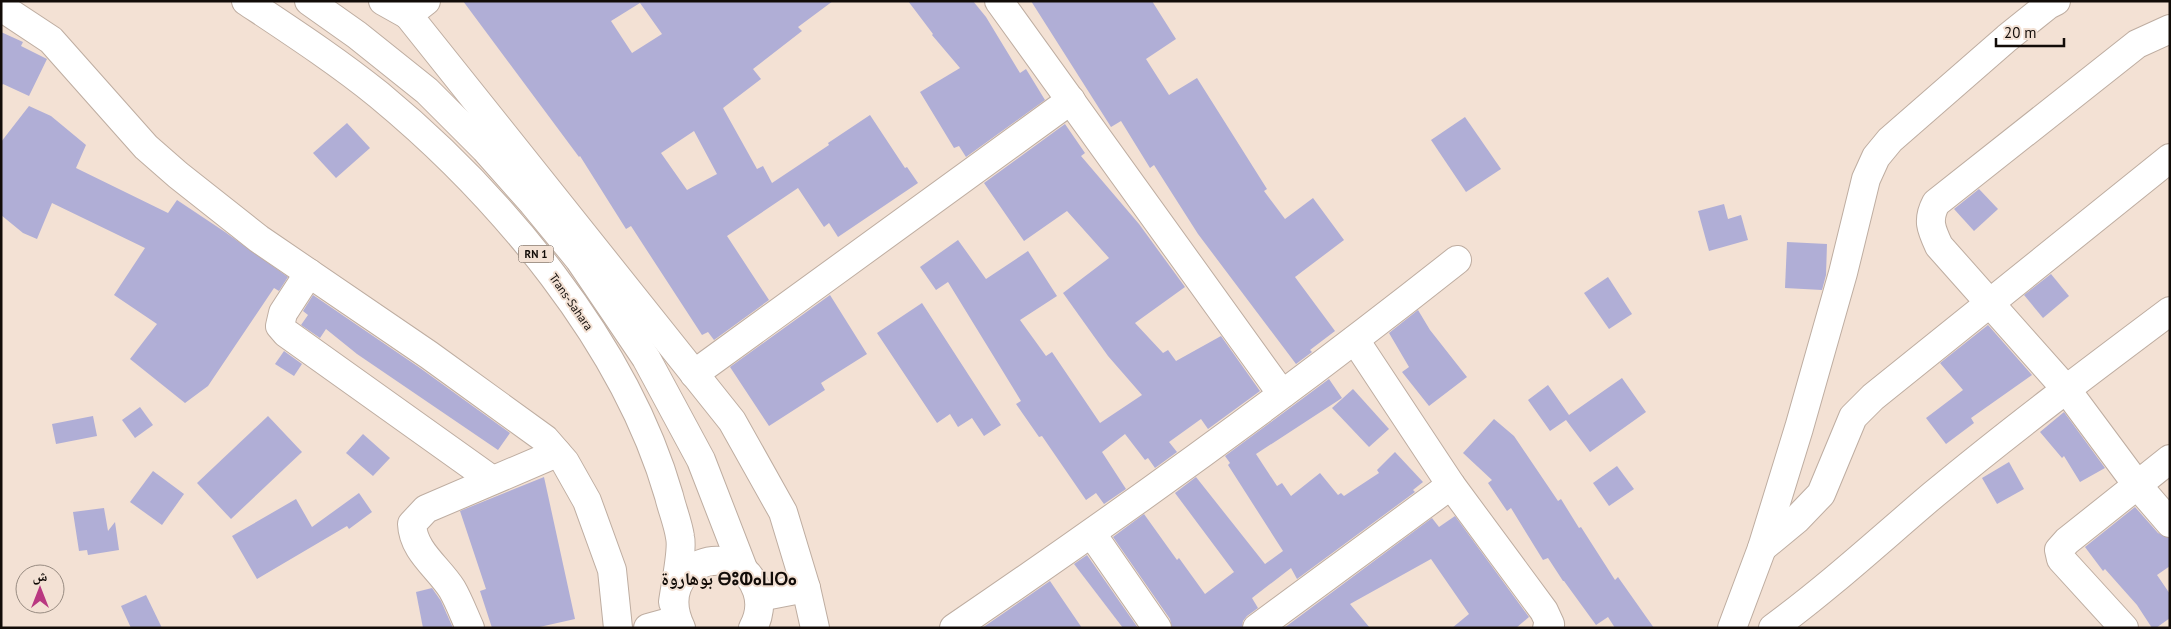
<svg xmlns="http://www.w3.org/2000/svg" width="2171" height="629" font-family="'PT Sans','Noto Naskh Arabic','Noto Sans Tifinagh',sans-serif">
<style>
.building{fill:#b0aed6;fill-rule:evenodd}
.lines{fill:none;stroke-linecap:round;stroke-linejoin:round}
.minor-casing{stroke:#beada1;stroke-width:30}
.highway-casing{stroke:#beada1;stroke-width:30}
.minor{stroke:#fff;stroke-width:28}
.highway{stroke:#fff;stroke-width:28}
.labels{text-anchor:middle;stroke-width:4;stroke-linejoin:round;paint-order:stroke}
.shield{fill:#f3e1d4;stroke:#564c45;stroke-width:1}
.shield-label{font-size:11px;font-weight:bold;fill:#120c08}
.street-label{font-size:12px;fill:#120c08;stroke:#f3e1d4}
.district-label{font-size:18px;font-weight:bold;fill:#120c08;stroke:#f3e1d4}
</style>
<rect width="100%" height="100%" fill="#f3e1d4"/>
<g class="building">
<path d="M463 1H833L798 27 802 31 753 69 761 79 723 108 757 169 763 166 772 183 829 145 828 143 870 115 905 168 907 167 918 183 838 237 829 223 824 227 798 188 727 236 769 300 714 340 708 332 702 335 631 226 626 229 580 156 579 157ZM640 3 662 34 632 53 611 21ZM694 131 717 174 687 190 661 153Z"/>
<path d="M908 1H973L986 17 1020 73 1026 69 1045 100 966 157 959 146 954 148 920 92 960 68 932 35 933 34Z"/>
<path d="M1031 1H1152L1176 39 1146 59 1169 95 1197 78 1267 189 1264 191 1285 219 1313 198 1344 240 1295 277 1335 331 1310 350 1312 352 1296 364 1198 234 1154 165 1150 168 1121 121 1111 127Z"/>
<path d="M1 32 23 42 21 46 47 59 29 96 3 84 1 86Z"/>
<path d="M29 106 51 116 86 145 76 168 168 213 177 200 225 232 288 277 279 291 274 288 208 386 185 403 130 359 157 324 114 295 145 248 52 203 37 239 23 233 1 215V142Z"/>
<path d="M1465 117 1501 169 1466 192 1431 140Z"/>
<path d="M347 123 370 148 336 178 313 153Z"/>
<path d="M1065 124 1085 153 1081 156 1139 224 1185 287 1135 323 1163 353 1168 350 1176 361 1221 336 1260 391 1208 429 1201 419 1169 442 1177 452 1155 468 1148 458 1145 460 1125 434 1102 452 1126 489 1104 504 1096 493 1086 500 1042 436 1039 437 1016 404 1021 401 948 282 936 290 920 267 958 240 986 279 1028 251 1057 296 1020 320 1046 356 1052 352 1100 423 1142 395 1108 356 1063 293 1109 258 1067 211 1024 241 984 183Z"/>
<path d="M1979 189 1998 209 1974 231 1954 209Z"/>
<path d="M1724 204 1728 219 1741 215 1748 240 1709 251 1698 211Z"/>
<path d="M1787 242 1827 244 1826 275 1822 290 1785 288Z"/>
<path d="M2051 274 2069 296 2043 318 2024 295Z"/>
<path d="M1608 277 1632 314 1609 329 1584 293Z"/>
<path d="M313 295 420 368 510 433 498 450 357 354 326 329 320 338 301 325 308 315 303 311Z"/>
<path d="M830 295 867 354 821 383 825 390 769 426 730 367Z"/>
<path d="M922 303 1001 425 984 436 972 418 958 427 950 414 937 423 877 333Z"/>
<path d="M1418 310 1430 330 1467 377 1429 406 1402 372 1409 367 1389 333Z"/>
<path d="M1988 325 2032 375 1971 418 1974 423 1946 444 1926 418 1963 390 1940 363Z"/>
<path d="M284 351 302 364 294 376 275 364Z"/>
<path d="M1622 378 1646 412 1590 452 1566 420 1550 431 1528 400 1548 385 1569 415Z"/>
<path d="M1329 379 1342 398 1256 454 1277 486 1282 483 1291 496 1320 473 1338 495 1341 493 1344 496 1379 473 1377 470 1395 452 1423 482 1413 490 1415 492 1297 579 1291 568 1252 598 1258 608 1247 616 1243 621 1242 628H1172L1170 619 1113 537 1144 514 1177 560 1179 558 1205 594 1234 572 1175 493 1196 477 1265 564 1283 551 1228 465 1230 463 1225 456Z"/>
<path d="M1353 389 1389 429 1369 447 1332 408Z"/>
<path d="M140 407 153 425 135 438 122 420Z"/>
<path d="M2064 412 2105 468 2080 482 2064 456 2062 458 2040 432Z"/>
<path d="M93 416 97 436 56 444 52 424Z"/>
<path d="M268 416 302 452 231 519 197 483Z"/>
<path d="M1494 419 1514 436 1558 501 1561 499 1579 528 1581 527 1615 580 1618 577 1654 628H1615L1608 617 1596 625 1564 581H1563L1548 558 1543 560 1511 508 1507 511 1488 483 1492 480 1463 453Z"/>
<path d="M363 434 390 458 373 476 346 453Z"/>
<path d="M2009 462 2024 489 1997 504 1982 478Z"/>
<path d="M1617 466 1634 489 1609 506 1593 483Z"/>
<path d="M153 471 184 494 162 525 130 502Z"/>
<path d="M544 477 575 619 535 628H492L480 591 486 589 460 511Z"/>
<path d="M359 493 372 512 349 529 347 526 257 579 232 536 296 499 312 527Z"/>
<path d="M2135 507 2158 533 2170 538V566L2157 575 2170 594V618L2156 628H2152L2137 605 2105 569 2103 571 2085 547Z"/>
<path d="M104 508 108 531 115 522 119 550 88 555 87 550 79 551 73 512Z"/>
<path d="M1455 516 1529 617 1516 628H1452L1469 614 1431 559 1350 604 1370 628H1284L1432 518 1439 527Z"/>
<path d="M1087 555 1138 628H1123L1074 564Z"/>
<path d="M1050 581 1082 628H982L1027 597Z"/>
<path d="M432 588 441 601 453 628H423L416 592Z"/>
<path d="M146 595 162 628H131L121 606Z"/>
</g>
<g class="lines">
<defs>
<g id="minor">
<path d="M383 1 408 15"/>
<path d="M426 1 408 15 732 421 783 512 806 588 815 628"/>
<path d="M999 1 1282 394"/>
<path d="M1 7 51 40 146 147 178 175 259 239 429 355 545 439 565 462 587 501 612 570 618 628"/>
<path d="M2170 29 2137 44 1936 203C1927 220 1931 229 1939 246L2066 389 2138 486 2170 523"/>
<path d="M309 273 283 313 280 326 286 333 492 480"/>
<path d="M1355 340 1451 485 1544 611 1550 624 1547 628"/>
<path d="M694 374 1071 100"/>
<path d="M1092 534 1157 628"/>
<path d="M1762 548 1796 520 1821 494 1853 417 1873 397 2170 158"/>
<path d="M759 597 806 588"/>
<path d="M470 628C464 615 459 601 452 589 438 567 413 551 412 524L426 509 557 453"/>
<path d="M648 628 677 620"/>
<path d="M954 628C1126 511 1294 389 1457 260"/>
<path d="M1257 628 1451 485"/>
<path d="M1732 628 1762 548 1799 428 1843 273 1866 179 1876 157 1890 140 2007 38 2048 5 2056 1"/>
<path d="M1773 628C1829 587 1880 540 1933 495 2010 431 2090 371 2170 311"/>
<path d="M2124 628 2061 559 2059 550 2067 541 2170 459"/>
</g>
<g id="highway">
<path d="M246 1C291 31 337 61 379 95 500 195 625 343 669 496 672 509 678 523 680 537 683 550 675 587 673 602"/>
<path d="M309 1 357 35 427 91 485 149 533 203 579 259 646 358 701 460 744 571"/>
<path d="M681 628C650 563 738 535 757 591 761 603 759 617 753 628"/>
</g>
</defs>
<use href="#minor" class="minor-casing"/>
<use href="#highway" class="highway-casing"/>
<use href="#minor" class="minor"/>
<use href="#highway" class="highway"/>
</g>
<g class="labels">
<rect class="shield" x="518.5" y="245.5" width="35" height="17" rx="4"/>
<g class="shield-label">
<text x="536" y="258">RN 1</text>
</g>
<g class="street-label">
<text transform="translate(571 302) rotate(55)" y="4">Trans-Sahara</text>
</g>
<g class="district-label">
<text x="729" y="585">بوهاروة ⴱⵓⵀⴰⵡⵔⴰ</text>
</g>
</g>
<rect width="2171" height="629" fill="none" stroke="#120c08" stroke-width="5"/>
<g transform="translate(40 589)"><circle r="24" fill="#f3e1d4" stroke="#998c82"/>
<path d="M0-4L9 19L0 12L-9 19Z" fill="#b93881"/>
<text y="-8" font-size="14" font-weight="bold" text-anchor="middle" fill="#120c08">ش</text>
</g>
<path d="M1996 38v8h68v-8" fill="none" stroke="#120c08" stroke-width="2.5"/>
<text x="2004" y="38" font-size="15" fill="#120c08" stroke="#f3e1d4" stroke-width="4" paint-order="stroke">20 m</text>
</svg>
